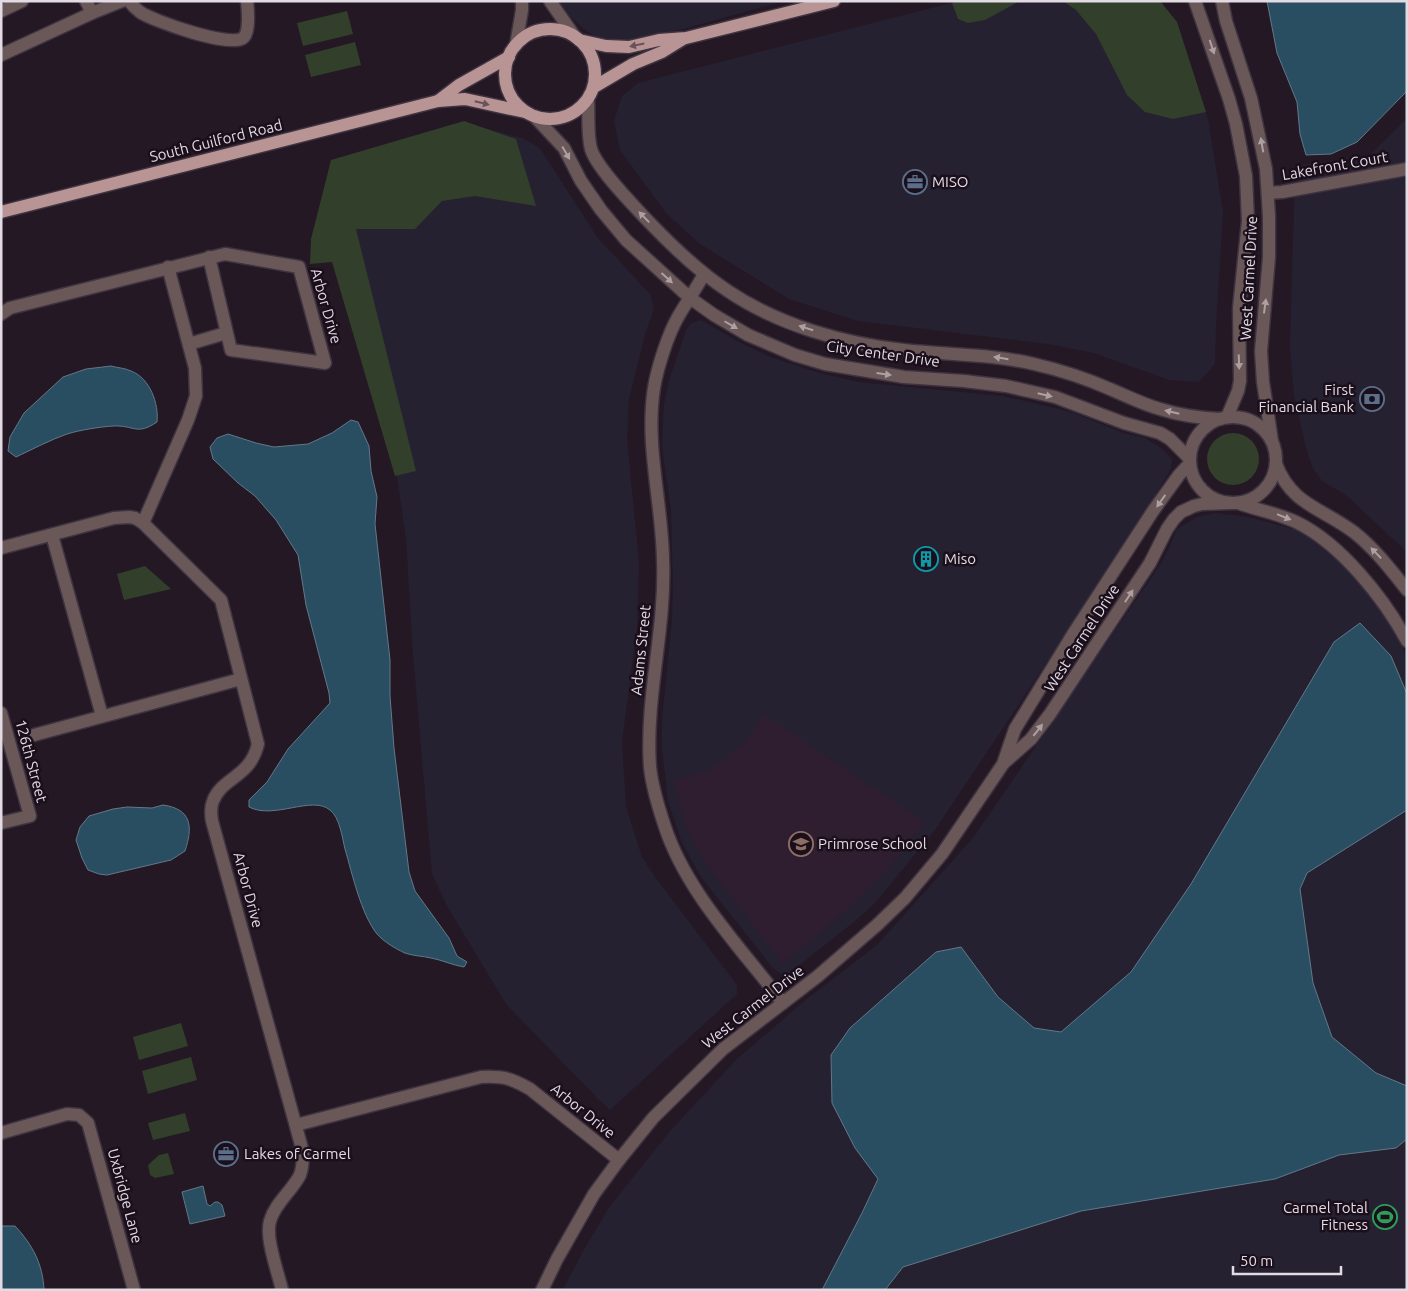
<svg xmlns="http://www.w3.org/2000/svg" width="1408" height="1291" font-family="Ubuntu,sans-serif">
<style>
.commercial{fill:#252131}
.built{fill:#2f1e30}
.green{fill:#313f2b}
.water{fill:#2a4e61;stroke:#627888}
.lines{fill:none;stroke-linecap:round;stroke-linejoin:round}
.minor-casing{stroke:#3f3340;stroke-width:15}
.major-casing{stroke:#3f3340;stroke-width:15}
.minor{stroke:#6a5859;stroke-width:12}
.major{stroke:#b99495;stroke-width:12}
.oneway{fill:#6a5258}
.oneway2{fill:#ada0a5}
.labels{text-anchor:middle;stroke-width:5;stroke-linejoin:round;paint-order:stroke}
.street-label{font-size:15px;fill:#e3dbe4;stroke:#1a0f1b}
.poi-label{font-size:15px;fill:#e3dbe4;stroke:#1a0f1b;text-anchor:start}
</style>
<rect width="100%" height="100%" fill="#241825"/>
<g class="commercial">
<path d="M559 1H784L644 40 611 42 596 37 584 29 570 16Z"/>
<path d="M959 1H1160L1177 22 1208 119 1223 212 1216 325 1215 364 1199 382 1169 380 1094 353 1048 344 858 321 789 299 700 244 666 213 620 150 614 121 622 96 638 83Z"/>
<path d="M1407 118V552L1346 495 1322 481 1313 468 1307 452 1294 394 1290 348 1295 166 1370 155Z"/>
<path d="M468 124 522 138 540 148 597 237 650 294 654 309 645 334 629 398 627 439 639 563 637 628 622 741 626 807 642 857 655 877 737 985V994L610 1110 599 1100 506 1004 447 906 432 874 413 654 406 539 387 407 335 166Z"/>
<path d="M701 320 739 342 770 357 820 373 858 382 1002 396 1038 404 1074 413 1123 433 1145 438 1162 449 1172 459 1171 469 1123 548 935 830 874 904 855 921 787 975 783 976 772 967 701 877 682 843 668 801 662 750V720L672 621 673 587 671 510 662 447 664 404 669 380 686 331 690 324Z"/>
<path d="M1216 513 1249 517 1293 529 1317 539 1352 573 1376 602 1407 656V1290H563L583 1251 610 1206 671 1130 737 1059 808 998 877 945 973 838 1162 562 1170 546 1177 529 1197 517Z"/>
</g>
<path class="built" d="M764 715 925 822 887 870 855 902 783 964 704 861 686 827 674 780 707 771 744 744Z"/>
<g class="green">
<path d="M959 1H1020L985 20 968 23 958 19 952 3Z"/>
<path d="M1063 1H1160L1177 22 1206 112 1173 119 1145 112 1127 95 1096 34 1076 10Z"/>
<path d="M347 11 353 34 303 46 297 23Z"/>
<path d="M355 42 361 65 311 77 305 55Z"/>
<path d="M464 121 516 139 536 206 475 196 442 201 415 229H356L416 471 395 476 332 262 310 264 311 239 331 160Z"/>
<circle cx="1233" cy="459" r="26"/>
<path d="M145 566 171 589 124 600 117 574Z"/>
<path d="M181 1023 188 1046 139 1060 133 1037Z"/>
<path d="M191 1057 197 1080 148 1094 142 1071Z"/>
<path d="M185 1113 190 1131 153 1140 148 1123Z"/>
<path d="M168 1153 174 1174 155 1178 150 1175 148 1165 159 1155Z"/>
</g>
<g class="water">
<path d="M1267 1H1407V91L1357 142 1331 154 1306 155 1300 134 1297 102 1277 53Z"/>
<path d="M111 366C118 368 125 368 131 371 150 378 159 404 157 422 136 436 135 425 113 426 99 427 80 430 67 434 50 440 33 449 16 457L8 451 10 437 24 413 63 377 86 369Z"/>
<path d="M351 420 358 422 369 446 371 471 377 497 375 524 390 660V696L394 748 409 872 415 891 449 938 457 956 467 962 464 967C452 965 442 960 431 958 423 956 413 956 405 953 396 949 384 942 377 934 361 914 352 873 345 849 342 837 340 818 330 810 312 795 274 820 249 807V800L267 782 288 749 330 703 329 693 306 605 298 555 276 520 255 496 238 483 213 459 210 447 217 438 228 434 256 443 274 447 308 444 332 433Z"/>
<path d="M1360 623 1391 656 1407 694V810L1307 873 1300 889 1313 983 1332 1037 1376 1073 1407 1086V1139L1396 1148 1339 1155 1275 1179 1081 1211 903 1267 885 1290H822L862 1213 878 1179 855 1148 832 1103 831 1055 850 1028 936 952 961 947 998 997 1034 1028 1061 1032 1131 972 1191 884 1334 642Z"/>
<path d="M163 805C192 809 193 827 185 851L171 860 107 875 99 874 88 870 82 858 76 840 80 827 89 816 113 809 127 807 152 808Z"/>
<path d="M203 1186 207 1204 210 1206 215 1202H218L222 1205 225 1216 190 1224 182 1192Z"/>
<path d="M1 1226H15C32 1244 43 1264 44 1290H1Z"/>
</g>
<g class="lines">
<defs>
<g id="minor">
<path d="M129 1C132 5 136 9 140 12 153 21 230 48 243 38 250 33 248 10 247 1"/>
<path d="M550 1 575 37"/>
<path d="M1195 1 1229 99 1236 124 1246 176 1248 221 1239 308 1240 381 1238 391 1227 417"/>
<path d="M1222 1 1226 21 1251 98 1266 169 1269 216V257L1261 351 1263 382 1272 441"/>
<path d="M1 11 22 1"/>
<path d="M92 13 122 1"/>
<path d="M516 45 522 10V1"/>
<path d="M1 55 92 13 86 1"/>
<path d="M588 99C589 115 587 134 591 149 597 169 635 207 650 223 674 248 699 272 728 291 778 325 845 344 904 350 948 355 991 354 1034 364 1060 370 1085 378 1110 389 1127 396 1142 404 1160 409 1179 415 1199 418 1220 419"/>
<path d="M534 116 564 148 581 181 601 210 626 240 690 298 714 315 748 335 795 355 825 364 904 377 964 381 1006 386 1055 397 1124 423 1160 433 1170 439 1190 459"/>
<path d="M1268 193 1282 192 1407 169"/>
<path d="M704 274C696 289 686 303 678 317 668 334 657 369 654 388 645 445 662 502 663 560 666 629 645 698 650 767 652 786 658 806 664 824 685 891 741 948 783 1003"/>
<path d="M1 314 10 308 225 254 299 267 325 363 231 350 209 257"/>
<path d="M189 344 226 333"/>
<circle cx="1233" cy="460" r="43"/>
<path d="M1276 464C1292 506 1323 508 1355 533 1375 549 1391 570 1407 590"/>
<path d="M1238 503C1257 510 1277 513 1296 522 1340 543 1384 598 1407 641"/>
<path d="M143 523 188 420 196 396 195 368 168 267"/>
<path d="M52 535 102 716"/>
<path d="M1 548 114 518 129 517 135 518 143 523 221 600 258 744C250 778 222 777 213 801 210 808 211 815 212 821L303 1152C303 1159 303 1167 300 1175 292 1191 275 1203 270 1221 265 1238 278 1272 282 1290"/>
<path d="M1 713 30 816 1 823"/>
<path d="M34 735 241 679"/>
<path d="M1005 762 1031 739 1050 714 1150 563 1167 529 1174 519 1181 512 1194 506 1202 504 1230 503"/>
<path d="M296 1125 481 1077C503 1076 511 1078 530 1089L619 1160"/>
<path d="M1 1133 67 1114 79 1115 88 1123 134 1290"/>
<path d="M542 1290 557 1259 594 1194 619 1160 653 1118 723 1049 818 976 877 925 905 898 942 854 1003 764 1015 729 1075 631 1153 511 1179 475 1190 463"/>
</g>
<g id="major">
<circle cx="550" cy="74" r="45"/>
<path d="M579 40 606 46 629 47 659 40 686 38 834 1"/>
<path d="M594 87 633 64 662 52 683 39"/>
<path d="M438 101 459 85 509 57"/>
<path d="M1 212 438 101 465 99 525 112"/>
</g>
</defs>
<use href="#minor" class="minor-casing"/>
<use href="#major" class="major-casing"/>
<use href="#minor" class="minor"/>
<use href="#major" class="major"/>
</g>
<defs><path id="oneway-solid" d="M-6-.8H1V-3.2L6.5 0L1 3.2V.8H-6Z" transform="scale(1.25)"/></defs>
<g class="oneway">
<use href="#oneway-solid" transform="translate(637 45) rotate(168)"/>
<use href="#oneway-solid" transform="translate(482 103) rotate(14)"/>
</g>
<g class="oneway2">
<use href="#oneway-solid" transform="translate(1212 47) rotate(72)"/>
<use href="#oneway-solid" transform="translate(1262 145) rotate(-100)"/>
<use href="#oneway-solid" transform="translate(566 153) rotate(60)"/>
<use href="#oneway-solid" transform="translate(644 217) rotate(-134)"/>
<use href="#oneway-solid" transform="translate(667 278) rotate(42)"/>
<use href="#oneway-solid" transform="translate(1265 306) rotate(-82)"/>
<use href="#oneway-solid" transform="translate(731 325) rotate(30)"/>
<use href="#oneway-solid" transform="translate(806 328) rotate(-162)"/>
<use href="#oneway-solid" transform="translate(1001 358) rotate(-171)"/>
<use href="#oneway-solid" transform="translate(1239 362) rotate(88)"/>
<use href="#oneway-solid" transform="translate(884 374) rotate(8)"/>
<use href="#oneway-solid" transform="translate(1045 395) rotate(13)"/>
<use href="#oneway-solid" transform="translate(1172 412) rotate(-167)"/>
<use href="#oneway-solid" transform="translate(1161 501) rotate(125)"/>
<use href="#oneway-solid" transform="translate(1284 517) rotate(22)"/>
<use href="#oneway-solid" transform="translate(1376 553) rotate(-134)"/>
<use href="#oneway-solid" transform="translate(1129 596) rotate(-57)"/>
<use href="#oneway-solid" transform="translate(1038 730) rotate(-52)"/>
</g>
<defs>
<symbol id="office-ring" viewBox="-11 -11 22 22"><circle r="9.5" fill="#1a0f1b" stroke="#5c6f8a" stroke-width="1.5"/><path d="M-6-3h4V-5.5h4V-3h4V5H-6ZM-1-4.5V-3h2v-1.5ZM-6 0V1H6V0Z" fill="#5c6f8a"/></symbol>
<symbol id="bank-ring" viewBox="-11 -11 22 22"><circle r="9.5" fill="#1a0f1b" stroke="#5c6f8a" stroke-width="1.5"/><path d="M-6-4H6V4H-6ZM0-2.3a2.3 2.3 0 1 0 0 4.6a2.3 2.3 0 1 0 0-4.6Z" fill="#5c6f8a"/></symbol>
<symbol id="building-ring" viewBox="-11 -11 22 22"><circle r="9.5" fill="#1a0f1b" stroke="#0f9aa8" stroke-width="1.5"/><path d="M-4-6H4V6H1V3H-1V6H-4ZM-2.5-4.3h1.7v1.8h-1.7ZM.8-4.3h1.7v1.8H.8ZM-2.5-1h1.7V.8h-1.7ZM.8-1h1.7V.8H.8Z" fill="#0f9aa8"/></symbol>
<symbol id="school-ring" viewBox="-11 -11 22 22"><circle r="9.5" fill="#1a0f1b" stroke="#8d6e63" stroke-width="1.5"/><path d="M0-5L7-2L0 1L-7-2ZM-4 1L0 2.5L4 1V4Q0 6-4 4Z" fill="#8d6e63"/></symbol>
<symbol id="stadium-ring" viewBox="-11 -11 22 22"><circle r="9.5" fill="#1a0f1b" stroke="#2e9e5b" stroke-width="1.5"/><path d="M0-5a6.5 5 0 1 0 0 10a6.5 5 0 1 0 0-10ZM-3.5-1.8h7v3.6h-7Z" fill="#2e9e5b"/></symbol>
</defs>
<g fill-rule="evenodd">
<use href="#office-ring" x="901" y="168" width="28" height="28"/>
<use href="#bank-ring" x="1358" y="385" width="28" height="28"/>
<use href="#building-ring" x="912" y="545" width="28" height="28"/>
<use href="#school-ring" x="787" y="830" width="28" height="28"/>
<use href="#office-ring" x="212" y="1140" width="28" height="28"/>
<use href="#stadium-ring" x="1371" y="1203" width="28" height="28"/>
</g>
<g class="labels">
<g class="street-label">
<text transform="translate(216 141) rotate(-14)" y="5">South Guilford Road</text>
<text transform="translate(1335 166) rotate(-10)" y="5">Lakefront Court</text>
<text transform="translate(1249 278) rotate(-87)" y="5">West Carmel Drive</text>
<text transform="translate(326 306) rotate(74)" y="5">Arbor Drive</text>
<text transform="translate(883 354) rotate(8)" y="5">City Center Drive</text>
<text transform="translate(1082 638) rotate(-57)" y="5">West Carmel Drive</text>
<text transform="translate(641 650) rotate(-84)" y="5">Adams Street</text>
<text transform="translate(31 761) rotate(75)" y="5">126th Street</text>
<text transform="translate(248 890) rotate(75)" y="5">Arbor Drive</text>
<text transform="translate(753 1007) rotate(-38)" y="5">West Carmel Drive</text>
<text transform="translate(583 1111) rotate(39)" y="5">Arbor Drive</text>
<text transform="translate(125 1196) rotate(75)" y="5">Uxbridge Lane</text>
</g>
<g class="poi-label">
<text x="932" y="187">MISO</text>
<text x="1354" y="395" text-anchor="end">First<tspan x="1354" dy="17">Financial Bank</tspan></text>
<text x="944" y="564">Miso</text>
<text x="818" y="849">Primrose School</text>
<text x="244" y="1159">Lakes of Carmel</text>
<text x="1368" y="1213" text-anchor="end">Carmel Total<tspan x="1368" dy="17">Fitness</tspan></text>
</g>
</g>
<rect width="1408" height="1291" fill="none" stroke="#e3dbe4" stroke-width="5"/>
<path d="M1233 1266v8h108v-8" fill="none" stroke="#e3dbe4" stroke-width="2.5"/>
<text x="1240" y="1266" font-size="15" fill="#e3dbe4" stroke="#1a0f1b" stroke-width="4" paint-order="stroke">50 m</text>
</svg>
